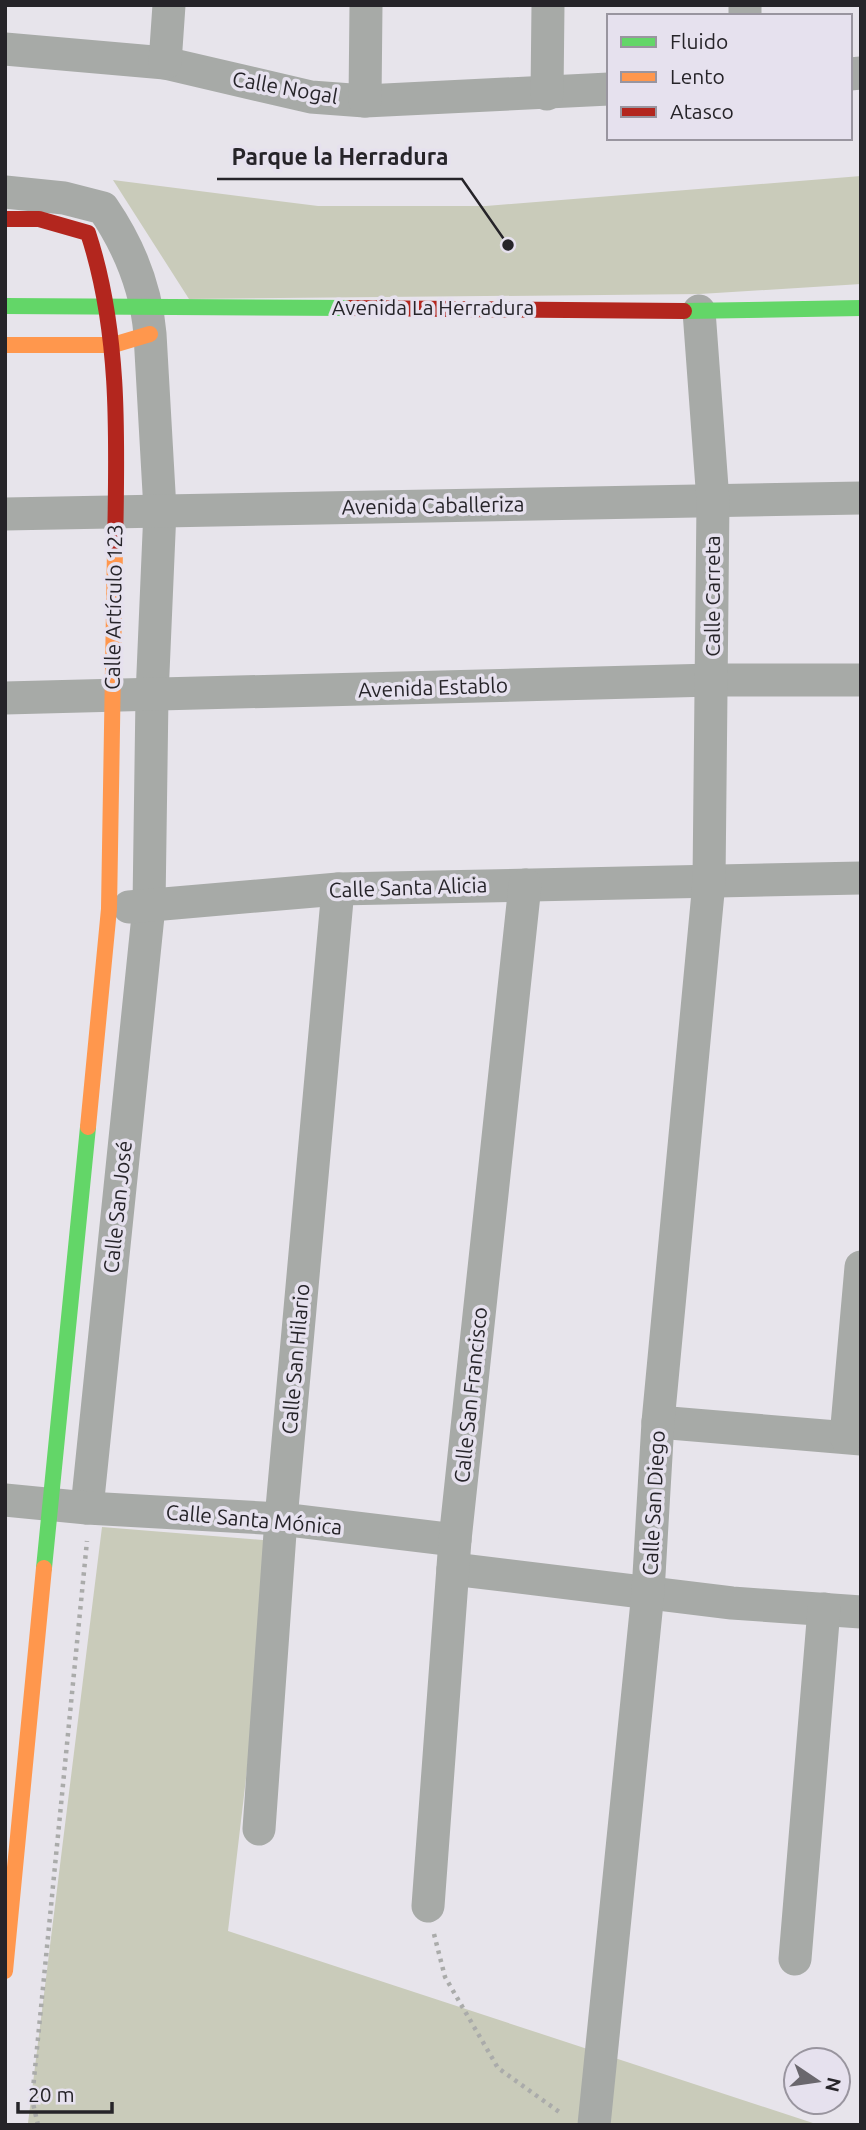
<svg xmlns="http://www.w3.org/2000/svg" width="866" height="2130" font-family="Ubuntu,sans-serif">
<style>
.green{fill:#c9cbba}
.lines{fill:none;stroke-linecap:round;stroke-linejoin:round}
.path{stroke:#aaabaa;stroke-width:4.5;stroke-dasharray:3.5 5;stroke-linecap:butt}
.street{stroke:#a7aaa7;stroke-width:33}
.fast{stroke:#63d668;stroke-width:16}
.slow{stroke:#ff974d;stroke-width:16}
.jam{stroke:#b3261e;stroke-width:16}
.labels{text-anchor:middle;stroke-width:7;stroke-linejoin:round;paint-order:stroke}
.street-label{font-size:21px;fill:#262429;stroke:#e6e1ee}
.leader{fill:none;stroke:#262429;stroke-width:2.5}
.callout-dot{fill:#262429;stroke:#e6e1ee;stroke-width:2.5}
.callout-label{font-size:23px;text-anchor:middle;font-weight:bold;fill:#262429;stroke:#e6e1ee;stroke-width:7;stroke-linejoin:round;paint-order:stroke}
</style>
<rect width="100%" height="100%" fill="#e7e4eb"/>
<g class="green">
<path d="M861 176V284L700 294 189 299 113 180 318 206H486Z"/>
<path d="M102 1527 274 1541 228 1931 819 2125H5L28 2123Z"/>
</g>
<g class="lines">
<g class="path">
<path d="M434 1934 445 1977 498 2068 562 2114"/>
<path d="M38 2125 32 2099 87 1541"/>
</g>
<g class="street">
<path d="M745 16V5"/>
<path d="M5 49 165 63 311 97 365 101 609 89"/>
<path d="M165 63 169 5"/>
<path d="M850 74 861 73"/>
<path d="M547 94 548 5"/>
<path d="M365 101 366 5"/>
<path d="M5 192 64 198 103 208C129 246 146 287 150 334L160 510 152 696 149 906 87 1508"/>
<path d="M5 514 861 498"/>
<path d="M5 698 713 680H861"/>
<path d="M129 907 338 889 861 878"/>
<path d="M658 1422 861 1439"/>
<path d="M846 1437 861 1267"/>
<path d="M5 1500 87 1508 281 1519 455 1540"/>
<path d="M453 1569 732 1603 861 1612"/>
<path d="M259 1829 281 1519 338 889"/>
<path d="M428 1906 455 1540 525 885"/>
<path d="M795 1959 824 1609"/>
<path d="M594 2125 648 1592 658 1422 709 882 713 501 699 311"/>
</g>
<g class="fast">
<path d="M5 306 350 308"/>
<path d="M684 311 861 308"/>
<path d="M44 1568 88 1127"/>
</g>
<g class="slow">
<path d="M5 345H113L150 334"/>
<path d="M88 1127 109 909 115 548"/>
<path d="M5 1971 44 1568"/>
</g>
<g class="jam">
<path d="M5 219H39L88 233C121 333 117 443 115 548"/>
<path d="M350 308 684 311"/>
</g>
</g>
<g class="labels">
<g class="street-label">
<text transform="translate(285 88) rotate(10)" y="7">Calle Nogal</text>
<text x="433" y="315">Avenida La Herradura</text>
<text transform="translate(433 506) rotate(-1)" y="7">Avenida Caballeriza</text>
<text transform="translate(713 596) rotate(-90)" y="7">Calle Carreta</text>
<text transform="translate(114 607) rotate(-89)" y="7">Calle Artículo 123</text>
<text transform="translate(433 688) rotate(-2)" y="7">Avenida Establo</text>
<text transform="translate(408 888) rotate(-2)" y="7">Calle Santa Alicia</text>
<text transform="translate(118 1207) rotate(-84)" y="7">Calle San José</text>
<text transform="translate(296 1359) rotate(-85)" y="7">Calle San Hilario</text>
<text transform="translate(471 1395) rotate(-84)" y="7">Calle San Francisco</text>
<text transform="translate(654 1503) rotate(-87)" y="7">Calle San Diego</text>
<text transform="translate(254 1520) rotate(5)" y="7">Calle Santa Mónica</text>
</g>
</g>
<path class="leader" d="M508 245L462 179H217"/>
<circle class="callout-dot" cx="508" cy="245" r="7"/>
<g class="callout-label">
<text x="340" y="165">Parque la Herradura</text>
</g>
<rect width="866" height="2130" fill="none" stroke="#262429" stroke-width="14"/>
<rect x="607" y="14" width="245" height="126" fill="#e6e1ee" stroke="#99959f" stroke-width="2"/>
<rect x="621" y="37" width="35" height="10" fill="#63d668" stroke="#99959f" stroke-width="2"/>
<text x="670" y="49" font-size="21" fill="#262429">Fluido</text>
<rect x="621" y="72" width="35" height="10" fill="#ff974d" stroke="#99959f" stroke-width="2"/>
<text x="670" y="84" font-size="21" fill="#262429">Lento</text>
<rect x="621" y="107" width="35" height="10" fill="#b3261e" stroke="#99959f" stroke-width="2"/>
<text x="670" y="119" font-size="21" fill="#262429">Atasco</text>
<g transform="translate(817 2081) rotate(103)"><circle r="33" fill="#e6e1ee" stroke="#99959f" stroke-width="2"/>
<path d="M0-5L12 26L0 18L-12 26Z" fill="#6a676d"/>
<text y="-10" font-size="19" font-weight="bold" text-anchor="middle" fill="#262429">N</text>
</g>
<path d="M18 2102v10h94v-10" fill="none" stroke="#262429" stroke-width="3.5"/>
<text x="28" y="2102" font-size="21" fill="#262429" stroke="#e6e1ee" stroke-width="5" paint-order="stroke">20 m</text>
</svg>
